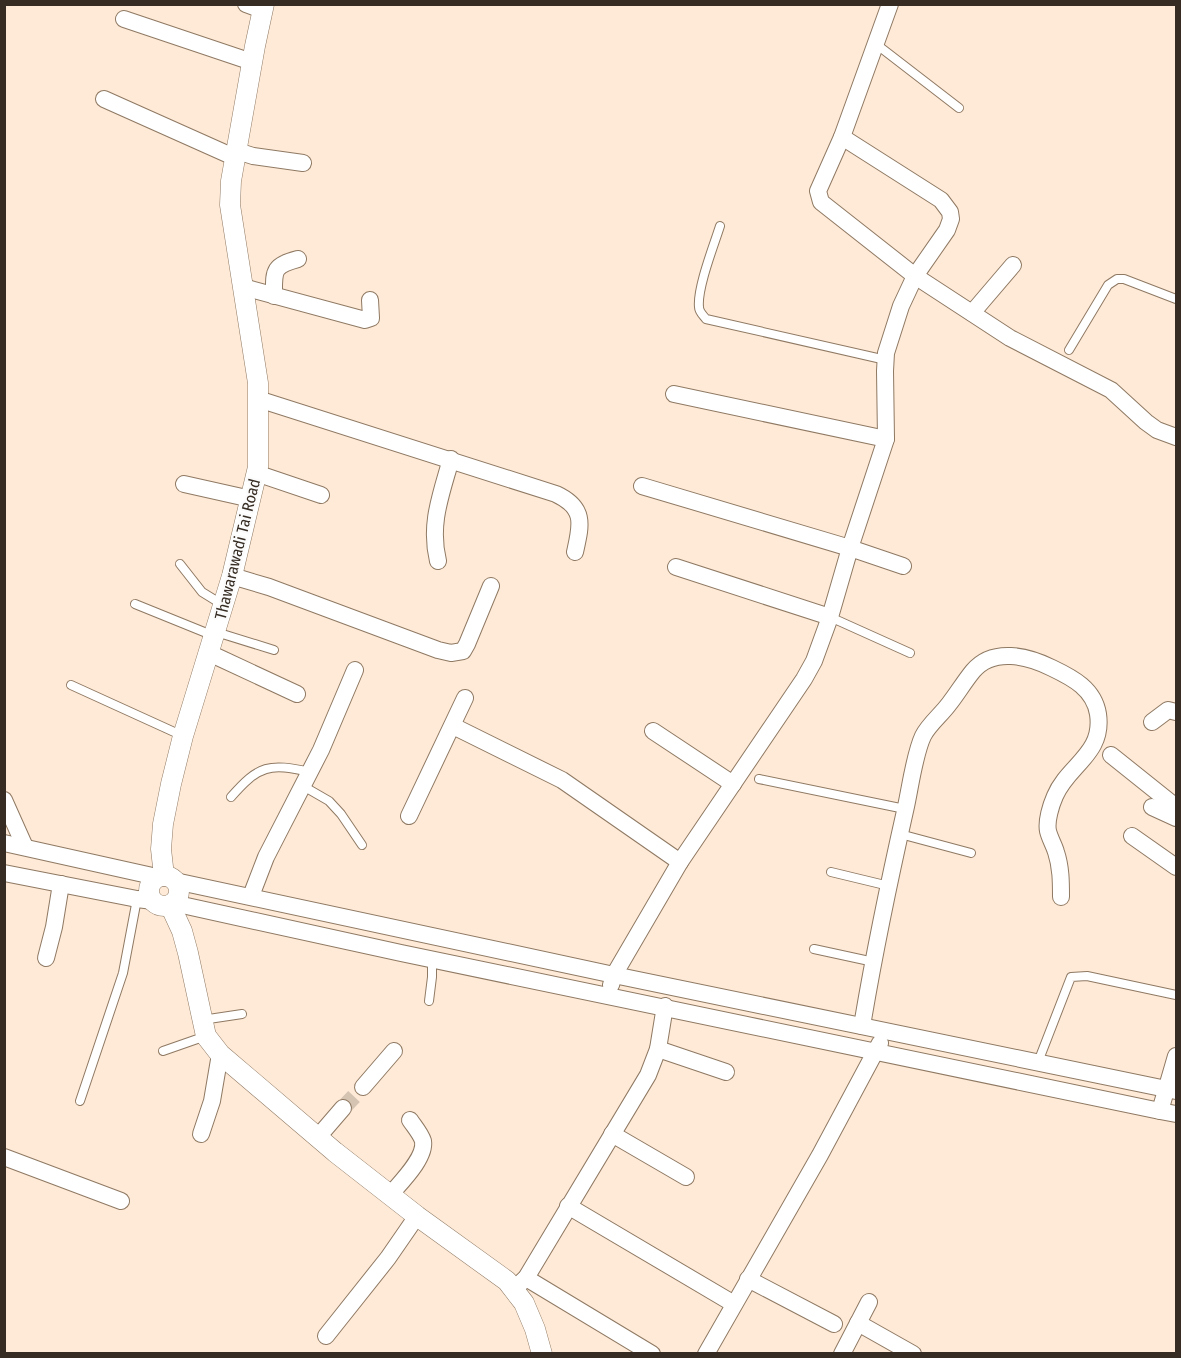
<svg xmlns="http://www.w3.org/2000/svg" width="1181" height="1358" font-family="'Fira Sans Condensed',sans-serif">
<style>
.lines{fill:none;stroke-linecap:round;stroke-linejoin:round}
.minor-tunnel{stroke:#d6c4b3;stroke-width:16;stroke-dasharray:16 8;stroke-linecap:butt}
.service-casing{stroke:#8f7963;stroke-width:10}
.minor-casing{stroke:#8f7963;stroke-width:18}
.tertiary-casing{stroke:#8f7963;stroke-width:21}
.service{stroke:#fff;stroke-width:8}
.minor{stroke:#fff;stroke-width:16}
.tertiary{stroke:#fff;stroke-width:20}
.labels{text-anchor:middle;stroke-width:4.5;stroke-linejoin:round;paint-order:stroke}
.street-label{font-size:16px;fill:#362c23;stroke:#fbfbfb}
</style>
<rect width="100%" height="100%" fill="#feead7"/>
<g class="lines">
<path class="minor-tunnel" d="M343 1108 363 1087"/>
<defs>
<g id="service">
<path d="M876 44 959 108"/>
<path d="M720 226C714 245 697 288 699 307 699 312 703 315 706 319L886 360"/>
<path d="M1069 350 1108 285 1117 279H1124L1176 299"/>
<path d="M180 564 202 592 223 605"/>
<path d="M135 604 214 636"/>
<path d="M830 617 910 653"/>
<path d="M216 632 274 650"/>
<path d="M71 685 183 736"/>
<path d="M759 779 905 809"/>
<path d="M303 786 329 801 341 814 362 845"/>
<path d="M231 797C259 765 269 763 310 772"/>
<path d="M900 834 971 853"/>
<path d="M831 872 889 886"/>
<path d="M814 949 874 962"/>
<path d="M429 1001 432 977V959"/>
<path d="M202 1020 242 1014"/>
<path d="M163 1051 206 1036"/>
<path d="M1038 1062 1071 977 1087 976 1176 995"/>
<path d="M80 1101 123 973 137 899"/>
</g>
<g id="minor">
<path d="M246 4 262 10"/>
<path d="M890 4 842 137 818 191 821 202 915 276 1010 338 1111 390 1146 422 1157 430 1176 437"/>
<path d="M124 19 252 62"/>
<path d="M104 99 236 158"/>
<path d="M237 151 253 156 303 163"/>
<path d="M243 287 365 320 371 318 370 300"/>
<path d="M274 296C274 271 272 266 298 259"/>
<path d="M972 313 1013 265"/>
<path d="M674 394 886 439"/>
<path d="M258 399 556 494C586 508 581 525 575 552"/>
<path d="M256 473 321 495"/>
<path d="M184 484 251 499"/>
<path d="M642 486 850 548 903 566"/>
<path d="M438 561C429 524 441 495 451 459"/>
<path d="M676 567 830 617"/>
<path d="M232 576 269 587 438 650 451 653 463 651 467 644 491 586"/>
<path d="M209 653 297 694"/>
<path d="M1152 722 1168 710 1176 712"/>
<path d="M453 726 562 780 680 862"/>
<path d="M653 731 733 784"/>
<path d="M1111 755 1176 807"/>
<path d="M4 800 25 847"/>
<path d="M1152 807 1176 818"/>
<path d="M409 816 465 698"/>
<path d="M1132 836 1176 867"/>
<path d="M4 843 157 877"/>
<path d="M4 873 137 899 153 901"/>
<path d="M175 881 614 975 1176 1091"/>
<path d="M251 896 266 857 321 750 355 670"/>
<path d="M173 903 401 953 1160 1111 1176 1056"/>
<path d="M46 958 54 927 61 884"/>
<path d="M611 985 614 975 680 862 804 679 814 661 830 617 850 548 886 439 885 371 886 353 901 306 915 276 947 230 951 219 950 212 941 200 842 137"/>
<path d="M862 1026C874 954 889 882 905 811 910 790 914 755 923 736 929 724 941 715 949 704 957 694 964 682 973 671 993 647 1028 656 1052 668 1073 678 1094 689 1098 714 1104 754 1068 765 1055 796 1051 805 1046 821 1048 831 1050 839 1054 845 1056 852 1061 867 1061 882 1061 897"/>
<path d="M658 1049 726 1072"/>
<path d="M363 1087 394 1051"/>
<path d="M1160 1111 1176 1114"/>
<path d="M201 1134 212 1101 220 1054"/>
<path d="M612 1134 686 1177"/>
<path d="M318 1137 343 1108"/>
<path d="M4 1157 121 1201"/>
<path d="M390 1195C400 1183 426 1158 423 1141 421 1134 414 1126 410 1120"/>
<path d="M568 1206 734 1304"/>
<path d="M526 1278 652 1354"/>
<path d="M748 1279 834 1324"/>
<path d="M514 1289 526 1278 648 1075 658 1049 665 1006"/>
<path d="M858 1323 913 1354"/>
<path d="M326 1336 388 1258 417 1216"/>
<path d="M706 1354 820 1155 880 1043"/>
<path d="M842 1354 869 1302"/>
</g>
<g id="tertiary">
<path d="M164 876 161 849 163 824 171 784 183 736 232 576 258 467V383L230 205 231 181 255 46 264 4"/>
<circle cx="164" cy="891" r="15"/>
<path d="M170 905 182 931 188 953 206 1036 220 1054 335 1152 417 1216 507 1281 524 1303 535 1329 542 1354"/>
</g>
</defs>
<use href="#service" class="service-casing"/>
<use href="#minor" class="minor-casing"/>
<use href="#tertiary" class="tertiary-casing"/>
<use href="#service" class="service"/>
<use href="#minor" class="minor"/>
<use href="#tertiary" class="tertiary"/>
</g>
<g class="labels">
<g class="street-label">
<text transform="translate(237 549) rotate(-76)" y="6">Thawarawadi Tai Road</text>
</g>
</g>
<rect width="1181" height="1358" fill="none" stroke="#362c23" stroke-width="12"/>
</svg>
